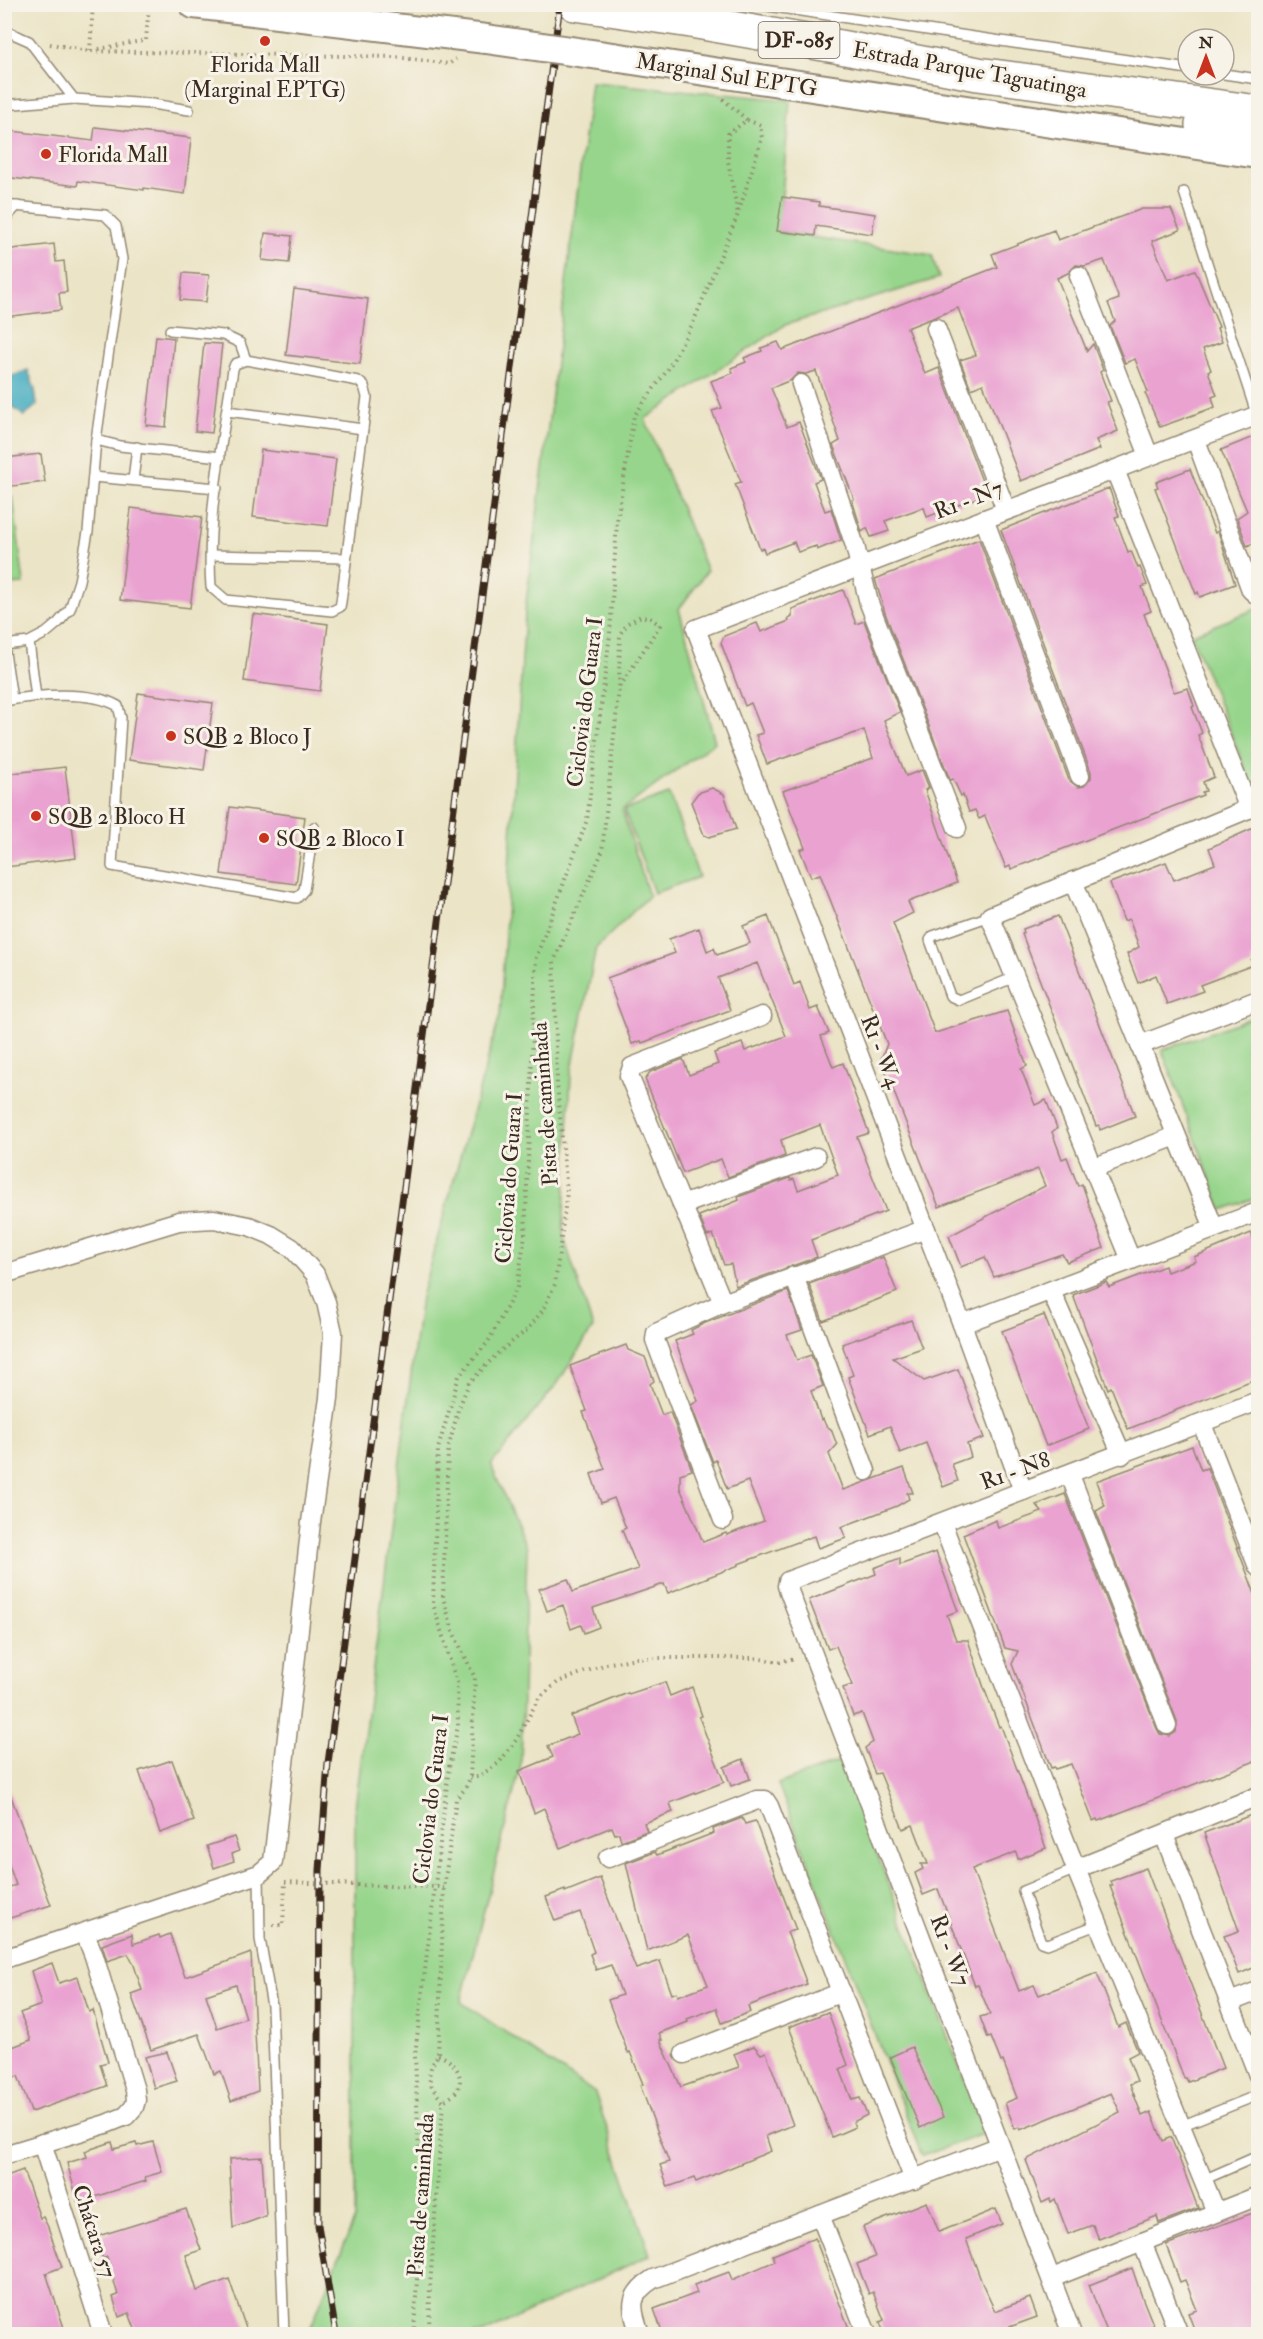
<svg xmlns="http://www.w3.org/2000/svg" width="1263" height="2339" font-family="'IM FELL Double Pica',serif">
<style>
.green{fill:#96d58b;stroke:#688054;stroke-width:1.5}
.water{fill:#41abc0;stroke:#3e6a6f;stroke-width:1.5}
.building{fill:#eaa2d1;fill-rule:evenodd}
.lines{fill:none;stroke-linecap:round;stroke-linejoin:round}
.service-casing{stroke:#938772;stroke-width:12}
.minor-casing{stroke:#938772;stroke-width:21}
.primary-casing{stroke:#938772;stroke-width:32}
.motorway-casing{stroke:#938772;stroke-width:36}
.path{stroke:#938772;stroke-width:4;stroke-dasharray:1.5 4.5;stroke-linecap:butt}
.service{stroke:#fff;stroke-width:9}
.minor{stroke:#fff;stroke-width:18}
.primary{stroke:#fff;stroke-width:28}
.motorway{stroke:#fff;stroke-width:33}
.rail-casing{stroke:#3b2a1e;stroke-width:7}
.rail{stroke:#f7f3e8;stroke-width:4.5;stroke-dasharray:14;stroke-linecap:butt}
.primary-bridge-casing{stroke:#938772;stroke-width:32;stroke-linecap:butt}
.path-bridge{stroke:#938772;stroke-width:4;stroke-dasharray:1.5 4.5;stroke-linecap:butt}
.primary-bridge{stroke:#fff;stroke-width:28}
.poi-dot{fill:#c8321e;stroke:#f7f3e8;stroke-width:2}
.labels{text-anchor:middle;stroke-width:6;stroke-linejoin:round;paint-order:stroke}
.shield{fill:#f7f3e8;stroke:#73665b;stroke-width:1.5}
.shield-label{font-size:21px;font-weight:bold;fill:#3b2a1e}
.poi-label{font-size:22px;fill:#3b2a1e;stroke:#f7f3e8;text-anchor:start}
.street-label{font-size:22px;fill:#3b2a1e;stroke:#f7f3e8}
</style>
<rect width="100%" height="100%" fill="#f7f3e8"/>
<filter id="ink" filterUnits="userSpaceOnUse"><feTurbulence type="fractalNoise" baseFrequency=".0167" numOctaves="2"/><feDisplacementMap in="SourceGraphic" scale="12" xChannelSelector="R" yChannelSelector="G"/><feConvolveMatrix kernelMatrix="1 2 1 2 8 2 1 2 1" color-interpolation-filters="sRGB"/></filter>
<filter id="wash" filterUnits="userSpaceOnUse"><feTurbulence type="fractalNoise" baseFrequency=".008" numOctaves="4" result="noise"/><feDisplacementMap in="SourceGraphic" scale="24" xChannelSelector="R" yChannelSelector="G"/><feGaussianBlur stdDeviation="1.35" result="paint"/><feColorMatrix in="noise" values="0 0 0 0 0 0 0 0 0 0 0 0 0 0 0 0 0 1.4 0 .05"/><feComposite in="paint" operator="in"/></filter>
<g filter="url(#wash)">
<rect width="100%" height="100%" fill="#ebe4c6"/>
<g class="green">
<path d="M591 82 790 100 779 232 932 255 939 278 785 325 645 419 707 571 679 609 715 742 622 810 649 896 596 948 571 1074 563 1235 593 1328 557 1384 491 1465 527 1548 521 1764 461 2002 595 2093 650 2255 482 2334H308L355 2218V1808L421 1297 500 1015 525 612Z"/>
<path d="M13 497 24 584 5 585V498Z"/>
<path d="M1258 608V788L1254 790 1191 635Z"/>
<path d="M669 794 699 877 654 893 624 810Z"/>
<path d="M1258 1015V1197L1222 1210 1162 1050Z"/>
<path d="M841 1761 985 2133 922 2156 778 1784Z"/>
</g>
<path class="water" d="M28 370 35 390 37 405 24 416 9 404 5 406V379Z"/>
<g id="blocks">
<g class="building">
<path d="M95 127 191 138 185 194 144 188V190L78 181 77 186 4 177V130L93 141Z"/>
<path d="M782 197 819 202V206L875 214 872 234 816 226 815 236 777 231Z"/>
<path d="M1142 209H1171L1180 230 1152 241 1168 280 1195 270 1219 327 1217 328 1222 342 1203 349 1211 370 1208 371 1217 395 1212 397 1215 407 1160 427 1145 393 1148 392 1135 359 1125 363 1110 326 1115 321 1108 303 1119 299 1104 260 1085 266 1076 265 1068 273 1057 278 1087 351 1093 344 1103 370 1100 372 1111 401 1107 402 1118 431 1096 440 1100 449 1021 481 983 384 971 389 960 360 976 355 958 308 907 328 925 374 939 368 987 494 927 517 924 507 885 521 889 531 871 537 867 528 862 532 852 500 854 499 833 445 840 441 816 371 806 374 798 373 791 380 771 388 787 427 799 422 821 479 814 482 825 511 831 509 841 540 817 550 816 546 798 552 794 542 765 553 763 548 760 549 735 484 741 482 712 411 722 408 711 381 733 373 731 368 746 362 744 358 762 351 761 348 778 342 782 350 997 267 992 254 1054 230 1058 240Z"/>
<path d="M265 233 292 236 289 263 262 260Z"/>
<path d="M54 244 56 262 64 261 67 292 59 293 61 310 4 317V250Z"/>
<path d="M183 273 209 275 206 302 180 300Z"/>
<path d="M294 289 368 299 360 364 286 355Z"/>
<path d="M156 336 174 338 166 427 146 425Z"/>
<path d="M204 343 222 344 212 433 195 431Z"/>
<path d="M1258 435V541L1247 546 1237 518 1247 511 1221 450Z"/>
<path d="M261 450 336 459 328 526 253 517Z"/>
<path d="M41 454 45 482 4 487V458Z"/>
<path d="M1190 469 1215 533 1218 531 1235 584 1200 597 1198 592 1196 594 1155 488 1158 487 1156 482Z"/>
<path d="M1109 488 1119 516 1115 517 1128 552 1131 551 1138 568 1140 567 1147 585 1142 587 1151 611 1144 614 1174 692 1188 688 1194 706 1192 707 1202 733 1198 735 1214 777 1203 782 1206 791 1202 792 1203 795 1011 869 1010 866 1006 868 985 816 979 819 975 810 969 812 963 795 961 796 953 779 950 780 885 613 875 579 979 539 1069 780 1078 787 1084 786 1091 778V772L1001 530Z"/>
<path d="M131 508 202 517 190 608 120 600Z"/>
<path d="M843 590 856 624 864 621 900 712 884 720 906 776 922 770 929 788 925 790 957 883 908 902 913 913 893 923 935 1033 1007 1011 1027 1066 1021 1069 1035 1105 1046 1100 1057 1128 1052 1132 1062 1159 1067 1157 1078 1186 1082 1184 1104 1248 1067 1262 1062 1254 994 1277 985 1257 961 1267 949 1236 1045 1186 1038 1169 939 1207 881 1059 887 1044 820 874 811 877 800 850 805 848 783 791 873 758 864 730 767 764 756 735 763 733 751 703 745 706 721 643 724 636 757 623 761 632 789 621 788 619 792 617V609Z"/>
<path d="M253 614 328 624 320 691 244 681Z"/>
<path d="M138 693 213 703 204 770 129 760Z"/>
<path d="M65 767 76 858 6 867 4 774Z"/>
<path d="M712 788 724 794 736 829 709 837 704 835 691 802 698 793Z"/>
<path d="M230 807 305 817 296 884 221 874Z"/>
<path d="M1258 826V957L1251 960 1253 965 1200 985 1203 991 1167 1004 1156 975 1138 983 1127 954 1139 947 1129 919 1124 921 1110 883 1166 862 1174 880 1215 864 1209 848Z"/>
<path d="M768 916 794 985 800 982 810 1010 818 1007 829 1033 821 1036 833 1067 843 1063 869 1133 857 1137 886 1211 811 1240 817 1257 736 1286 731 1264 724 1265 713 1234 707 1236 699 1216 737 1201 739 1200 738 1197 790 1178 791 1180 794 1179 798 1190 838 1175 820 1125 781 1140 785 1156 728 1177 721 1159 683 1173 645 1079 650 1072 683 1059 689 1075 718 1064 714 1053 742 1043 745 1051 786 1036 757 963 718 978 730 1010 642 1043 641 1041 632 1044 607 978 675 953 669 939 699 928 707 951 714 948 717 955 750 943 743 926Z"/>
<path d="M1058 916 1135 1116 1100 1130 1099 1125 1096 1126 1085 1098 1022 934 1024 933 1023 929Z"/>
<path d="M1251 1233 1254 1241 1258 1240V1378L1128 1429 1111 1387 1108 1389 1073 1295 1106 1282 1109 1287 1165 1266 1167 1272 1196 1261 1194 1257Z"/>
<path d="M883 1257 897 1292 823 1321 809 1284Z"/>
<path d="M788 1291 802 1330 787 1335 797 1360 811 1355 823 1386 811 1391 821 1420 823 1419 826 1426 831 1429 837 1445 829 1454 843 1490 904 1468 913 1493H907L909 1499 897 1506 841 1527 846 1538 818 1548 814 1536 738 1564 739 1565 668 1593 664 1584 593 1608 599 1627 584 1633 581 1625 571 1629 563 1605 547 1611 539 1589 568 1579 573 1592 638 1569 622 1530 626 1528 614 1498 601 1503 591 1474 605 1469 583 1412 587 1411 570 1366 626 1345 628 1350 645 1357 654 1381 650 1384 662 1415 670 1412 692 1470 680 1474V1488L703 1542 726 1533 727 1535 764 1521 748 1481 727 1489 716 1460 713 1462 691 1405 698 1401 675 1341 693 1334 691 1330 705 1323Z"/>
<path d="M1044 1315 1089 1429 1046 1446 1002 1331Z"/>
<path d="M911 1320 922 1348 893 1358 924 1381 958 1369 984 1438 967 1444 971 1457 952 1464 958 1481 943 1487 926 1443 900 1453 890 1426 870 1434 848 1377 853 1375 842 1344Z"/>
<path d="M1192 1446 1201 1470 1207 1468 1258 1602V1760L1098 1821 1097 1819 1093 1821 1071 1764 1055 1769 1054 1767 1051 1768 1012 1664 1018 1651 1005 1648 963 1534 996 1520 998 1528 1042 1512 1036 1505 1065 1494 1157 1729 1160 1734 1170 1736 1176 1732 1177 1721 1096 1511 1105 1506 1096 1481Z"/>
<path d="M936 1552 958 1611 947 1615 952 1629 956 1640H968L984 1688 999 1727 1001 1726 1046 1848 1018 1859 1016 1852 972 1869 1019 1991 1034 1985 1039 1995 1097 1973 1118 2027 1126 2023 1138 2052 1128 2057 1137 2081 1130 2084 1142 2116 1151 2112 1163 2141 1171 2137 1198 2208 1159 2223 1157 2216 1099 2239 1093 2225 1068 2234 1055 2199 1051 2202 1050 2199 1042 2203 1026 2160 1120 2112 1111 2093 1020 2130 1019 2127 1015 2129 1005 2103 1017 2098 1003 2061 1001 2062 991 2037 988 2038 980 2017 990 2014 978 1985 975 1986 938 1889 923 1895 915 1873 923 1869 921 1864H928L913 1825 903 1829 880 1773 875 1774 865 1748 873 1742 862 1713 853 1716 843 1688 852 1685 836 1646 828 1649 809 1600 876 1574 874 1568 900 1558V1565Z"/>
<path d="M665 1682 670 1696 692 1687 702 1716 699 1717 724 1782 670 1803 673 1812 644 1823 647 1831 621 1841 619 1833 615 1834 612 1827 560 1848 544 1808 534 1813 519 1771 553 1757 548 1746 578 1734 571 1716 628 1693 629 1694Z"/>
<path d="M743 1759 750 1779 731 1786 724 1767Z"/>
<path d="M172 1760 194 1821 160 1833 139 1771Z"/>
<path d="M4 1783H6L51 1905 4 1920V1889L16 1885 4 1851Z"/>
<path d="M1254 1814 1258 1824V1966L1239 1974 1224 1936 1239 1931 1204 1833Z"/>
<path d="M742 1818 745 1824 755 1821 796 1930 787 1932 807 1984 748 2006 750 2012 722 2023 717 2008 687 2019 688 2022 659 2033 662 2040H660L681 2087 739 2067 734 2054 754 2046 761 2054 766 2052 793 2125 766 2136 771 2151 696 2182 694 2178 668 2187 660 2165 669 2162 640 2085 643 2084 630 2052 628 2053 608 2000 622 1995 611 1965 596 1970 590 1954 594 1952 580 1912 555 1921 546 1897 565 1890V1892L600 1878 636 1969 660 1961 672 1994 677 1992 678 1996 708 1985 688 1935 647 1951 626 1863 655 1852 657 1855 714 1833 713 1829Z"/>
<path d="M234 1837 239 1851 232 1854 234 1861 214 1868 207 1846Z"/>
<path d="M1146 1868 1223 2068 1188 2082 1186 2078H1184L1110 1886H1113L1111 1881Z"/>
<path d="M132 1934 133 1944 159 1935 160 1938 170 1934 185 1977 251 1953 258 2091 231 2101 221 2071 214 2074 199 2034 151 2050 131 1994 142 1990 134 1965 128 1954 107 1961 102 1945ZM236 1985 246 2018 217 2028 206 1995Z"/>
<path d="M52 1963 59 1983 78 1977 89 2012 93 2010 108 2062 100 2064 107 2086 31 2112 18 2076 4 2081V2050L31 2040 20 2013 41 2005 31 1971Z"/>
<path d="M828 2012 848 2065 840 2069 852 2100 860 2098 867 2115 853 2122 855 2127 832 2137 789 2027Z"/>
<path d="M912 2047 943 2117 920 2128 890 2057Z"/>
<path d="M167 2052 177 2081 154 2088 145 2057Z"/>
<path d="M112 2142 114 2149 136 2143 137 2146 153 2142 162 2172 145 2177 146 2181 78 2202 67 2163 87 2157 85 2151Z"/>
<path d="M262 2157 266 2216 233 2228 229 2159Z"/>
<path d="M23 2170 40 2218 43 2217 48 2227 62 2267 46 2273 66 2334H9L4 2323V2177Z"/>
<path d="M927 2202 939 2232 996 2209 1002 2224 966 2239 982 2283 995 2311 1030 2298 1037 2317 990 2334H884L880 2322 884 2320 873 2292 869 2294 857 2264 875 2257 863 2227Z"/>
<path d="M186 2209 201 2250 186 2255 197 2291 229 2279 248 2334H137L129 2313 119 2317 113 2297 118 2295 107 2257 103 2259 95 2237Z"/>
<path d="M1258 2211V2334H1196L1188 2313 1197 2310 1185 2280 1180 2282 1166 2245Z"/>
<path d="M815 2238 851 2334H663L654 2309 697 2293 694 2285 729 2272 732 2280 775 2261 773 2255Z"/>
<path d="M1132 2268 1142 2297 1157 2334H1108L1098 2309 1089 2285Z"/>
</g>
</g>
</g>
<g filter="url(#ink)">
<use href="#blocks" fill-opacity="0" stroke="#938772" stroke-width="1.5"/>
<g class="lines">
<defs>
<g id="service">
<path d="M753 4 1188 69"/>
<path d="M4 30 29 41 74 99"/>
<path d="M1224 74 1258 79"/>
<path d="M4 105 74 99 152 104 189 110"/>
<path d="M1184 192 1257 416"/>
<path d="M4 205 105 215 116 226 122 259 96 440 88 532 79 581 70 609 58 623 46 633 29 642 4 645"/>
<path d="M4 220 17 206"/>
<path d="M170 330 223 335 240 343 246 360"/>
<path d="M246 360 358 381 364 386 367 397 341 602 340 607 332 611 226 600 211 587C206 519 223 437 233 369L235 364Z"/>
<path d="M227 411 363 429"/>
<path d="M96 440 120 446 220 457"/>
<path d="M93 477 217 488"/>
<path d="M133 480 137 447"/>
<path d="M211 555 346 558"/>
<path d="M29 642 36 697"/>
<path d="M4 646 12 699"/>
<path d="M4 701C35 695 91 690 118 706L121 718 112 866 297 898 304 890 314 827"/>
<path d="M990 916 933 936 930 940 950 996 959 1000 1015 977"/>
<path d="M1076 1869 1023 1891 1041 1942 1047 1944 1099 1924"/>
<path d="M259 1874 260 1939 272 2006 284 2334"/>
<path d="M1181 2126 1258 2095"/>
<path d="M1203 2180 1258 2156"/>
</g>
<g id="minor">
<path d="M1079 276 1149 456"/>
<path d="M936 328 1006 510"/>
<path d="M801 384 855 546 869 603 957 828"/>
<path d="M1196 440 1251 590 1258 596"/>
<path d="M1115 470 1249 809"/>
<path d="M984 519 1080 776"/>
<path d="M1073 881 1140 1045 1258 1000"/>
<path d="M1140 1045 1214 1228"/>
<path d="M1093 1168 1176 1136"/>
<path d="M682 1205 816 1157"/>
<path d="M1131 1260 990 916 1258 805"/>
<path d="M4 1274 179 1221 214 1219 249 1226 271 1235 292 1248 315 1274 326 1302 333 1333 329 1398 311 1522 273 1862 259 1874 4 1959"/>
<path d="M794 1276 866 1471"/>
<path d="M1051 1291 1122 1455"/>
<path d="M723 1303 629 1076 632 1067 762 1016"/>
<path d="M962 1324 1258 1212"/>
<path d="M1202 1424 1258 1567"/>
<path d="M1070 1475 1167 1725"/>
<path d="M1023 1491 962 1324 696 629 1258 415"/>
<path d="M723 1520 655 1340 656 1333 723 1303 926 1229"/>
<path d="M942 1523 1076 1869 1216 2212"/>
<path d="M1164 1835 1258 2075"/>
<path d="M608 1858 757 1800H765L769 1806 914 2180"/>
<path d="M1076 1869 1258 1796"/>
<path d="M1230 2002 1258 1991"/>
<path d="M684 2054 842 1992"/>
<path d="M42 2143 103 2334"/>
<path d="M4 2155 106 2124 126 2116 134 2107 136 2100 135 2090 94 1956 85 1933"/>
<path d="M820 2215 867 2334"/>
<path d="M1142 2242 1179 2334"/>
<path d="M1052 2278 1258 2196"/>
<path d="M640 2334C631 2308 627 2295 653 2279L1000 2146"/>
<path d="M1072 2334 787 1586 788 1581 1258 1401"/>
</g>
<g id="primary">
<path d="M194 4 486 39"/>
<path d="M613 57 1258 154"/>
</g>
<g id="motorway">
<path d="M575 4 691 21 835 46 978 74 1258 112"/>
<path d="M1202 125 1258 136"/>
</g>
</defs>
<use href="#service" class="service-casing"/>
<use href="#minor" class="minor-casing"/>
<use href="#primary" class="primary-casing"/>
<use href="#motorway" class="motorway-casing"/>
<g class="path">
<path d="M50 44 90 51 396 57 449 64 456 59"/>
<path d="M99 49 146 40 149 4"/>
<path d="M90 51 93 4"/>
<path d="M723 99 747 120"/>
<path d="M470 1778 478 1777 499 1763 516 1740 539 1698 558 1682 606 1664 636 1658H754L780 1662 795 1658"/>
<path d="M383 1886 444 1887"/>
<path d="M273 1925H283L285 1882"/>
<path d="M438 2055C462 2063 470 2090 443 2101"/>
<path d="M414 2334 421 2204 415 2055 449 1767 458 1726 457 1683 433 1604 438 1449 459 1376 488 1342 517 1288 525 1235 536 958 587 820 610 634 617 521 634 416 668 369 693 323 738 214 762 138 760 125 747 120 728 134V161L738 214"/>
<path d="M429 2334 430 2287 443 2101C427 2085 425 2073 438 2055L444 1887 456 1799 465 1789 470 1778 475 1678 454 1634 443 1598 448 1450 458 1410 469 1383 499 1352 527 1330 543 1310 555 1284 567 1192 557 1084 554 961 602 852 619 688 620 634 628 623 641 616 650 618 660 625 619 688"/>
</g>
<use href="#service" class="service"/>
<use href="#minor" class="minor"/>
<use href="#primary" class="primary"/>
<use href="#motorway" class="motorway"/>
<defs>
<path id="rail" d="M336 2334 318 2225 320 1870 328 1763 560 4"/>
</defs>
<use href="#rail" class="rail-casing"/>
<use href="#rail" class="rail"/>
<defs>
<path id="primary-bridge" d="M486 39 613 57"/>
</defs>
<use href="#primary-bridge" class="primary-bridge-casing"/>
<path class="path-bridge" d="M285 1882 383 1886"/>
<use href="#primary-bridge" class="primary-bridge"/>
</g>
</g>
<g class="poi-dot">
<circle cx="265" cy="41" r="6"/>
<circle cx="46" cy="154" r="6"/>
<circle cx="171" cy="736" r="6"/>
<circle cx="36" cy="816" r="6"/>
<circle cx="264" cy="838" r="6"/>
</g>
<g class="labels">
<rect class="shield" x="758.5" y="22" width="81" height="36" rx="4.5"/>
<g class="shield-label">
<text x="799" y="47">DF-085</text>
</g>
<g class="poi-label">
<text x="265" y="72" text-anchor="middle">Florida Mall<tspan x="265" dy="25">(Marginal EPTG)</tspan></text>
<text x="58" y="162">Florida Mall</text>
<text x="183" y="744">SQB 2 Bloco J</text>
<text x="48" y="824">SQB 2 Bloco H</text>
<text x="276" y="846">SQB 2 Bloco I</text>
</g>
<g class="street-label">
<text transform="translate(970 69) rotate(10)" y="8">Estrada Parque Taguatinga</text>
<text transform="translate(727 74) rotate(9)" y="8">Marginal Sul EPTG</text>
<text transform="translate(968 499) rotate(-21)" y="8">R1 - N7</text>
<text transform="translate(584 702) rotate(-83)" y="8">Ciclovia do Guara I</text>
<text transform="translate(882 1051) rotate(69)" y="8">R1 - W4</text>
<text transform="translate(544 1104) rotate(-94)" y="8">Pista de caminhada</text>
<text transform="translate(508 1178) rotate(-86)" y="8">Ciclovia do Guara I</text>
<text transform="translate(1015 1470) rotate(-20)" y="8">R1 - N8</text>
<text transform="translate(430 1799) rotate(-83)" y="8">Ciclovia do Guara I</text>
<text transform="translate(951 1950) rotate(69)" y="8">R1 - W7</text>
<text transform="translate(420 2195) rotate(-86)" y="8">Pista de caminhada</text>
<text transform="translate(95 2231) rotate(72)" y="8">Chácara 57</text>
</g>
</g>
<rect width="1263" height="2339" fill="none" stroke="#f7f3e8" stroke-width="24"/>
<g transform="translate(1206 57)"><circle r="28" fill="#f7f3e8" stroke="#aca397" stroke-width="1.5"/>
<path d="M0-4.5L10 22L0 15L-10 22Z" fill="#c8321e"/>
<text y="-9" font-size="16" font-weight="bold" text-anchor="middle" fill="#3b2a1e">N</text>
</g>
</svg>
